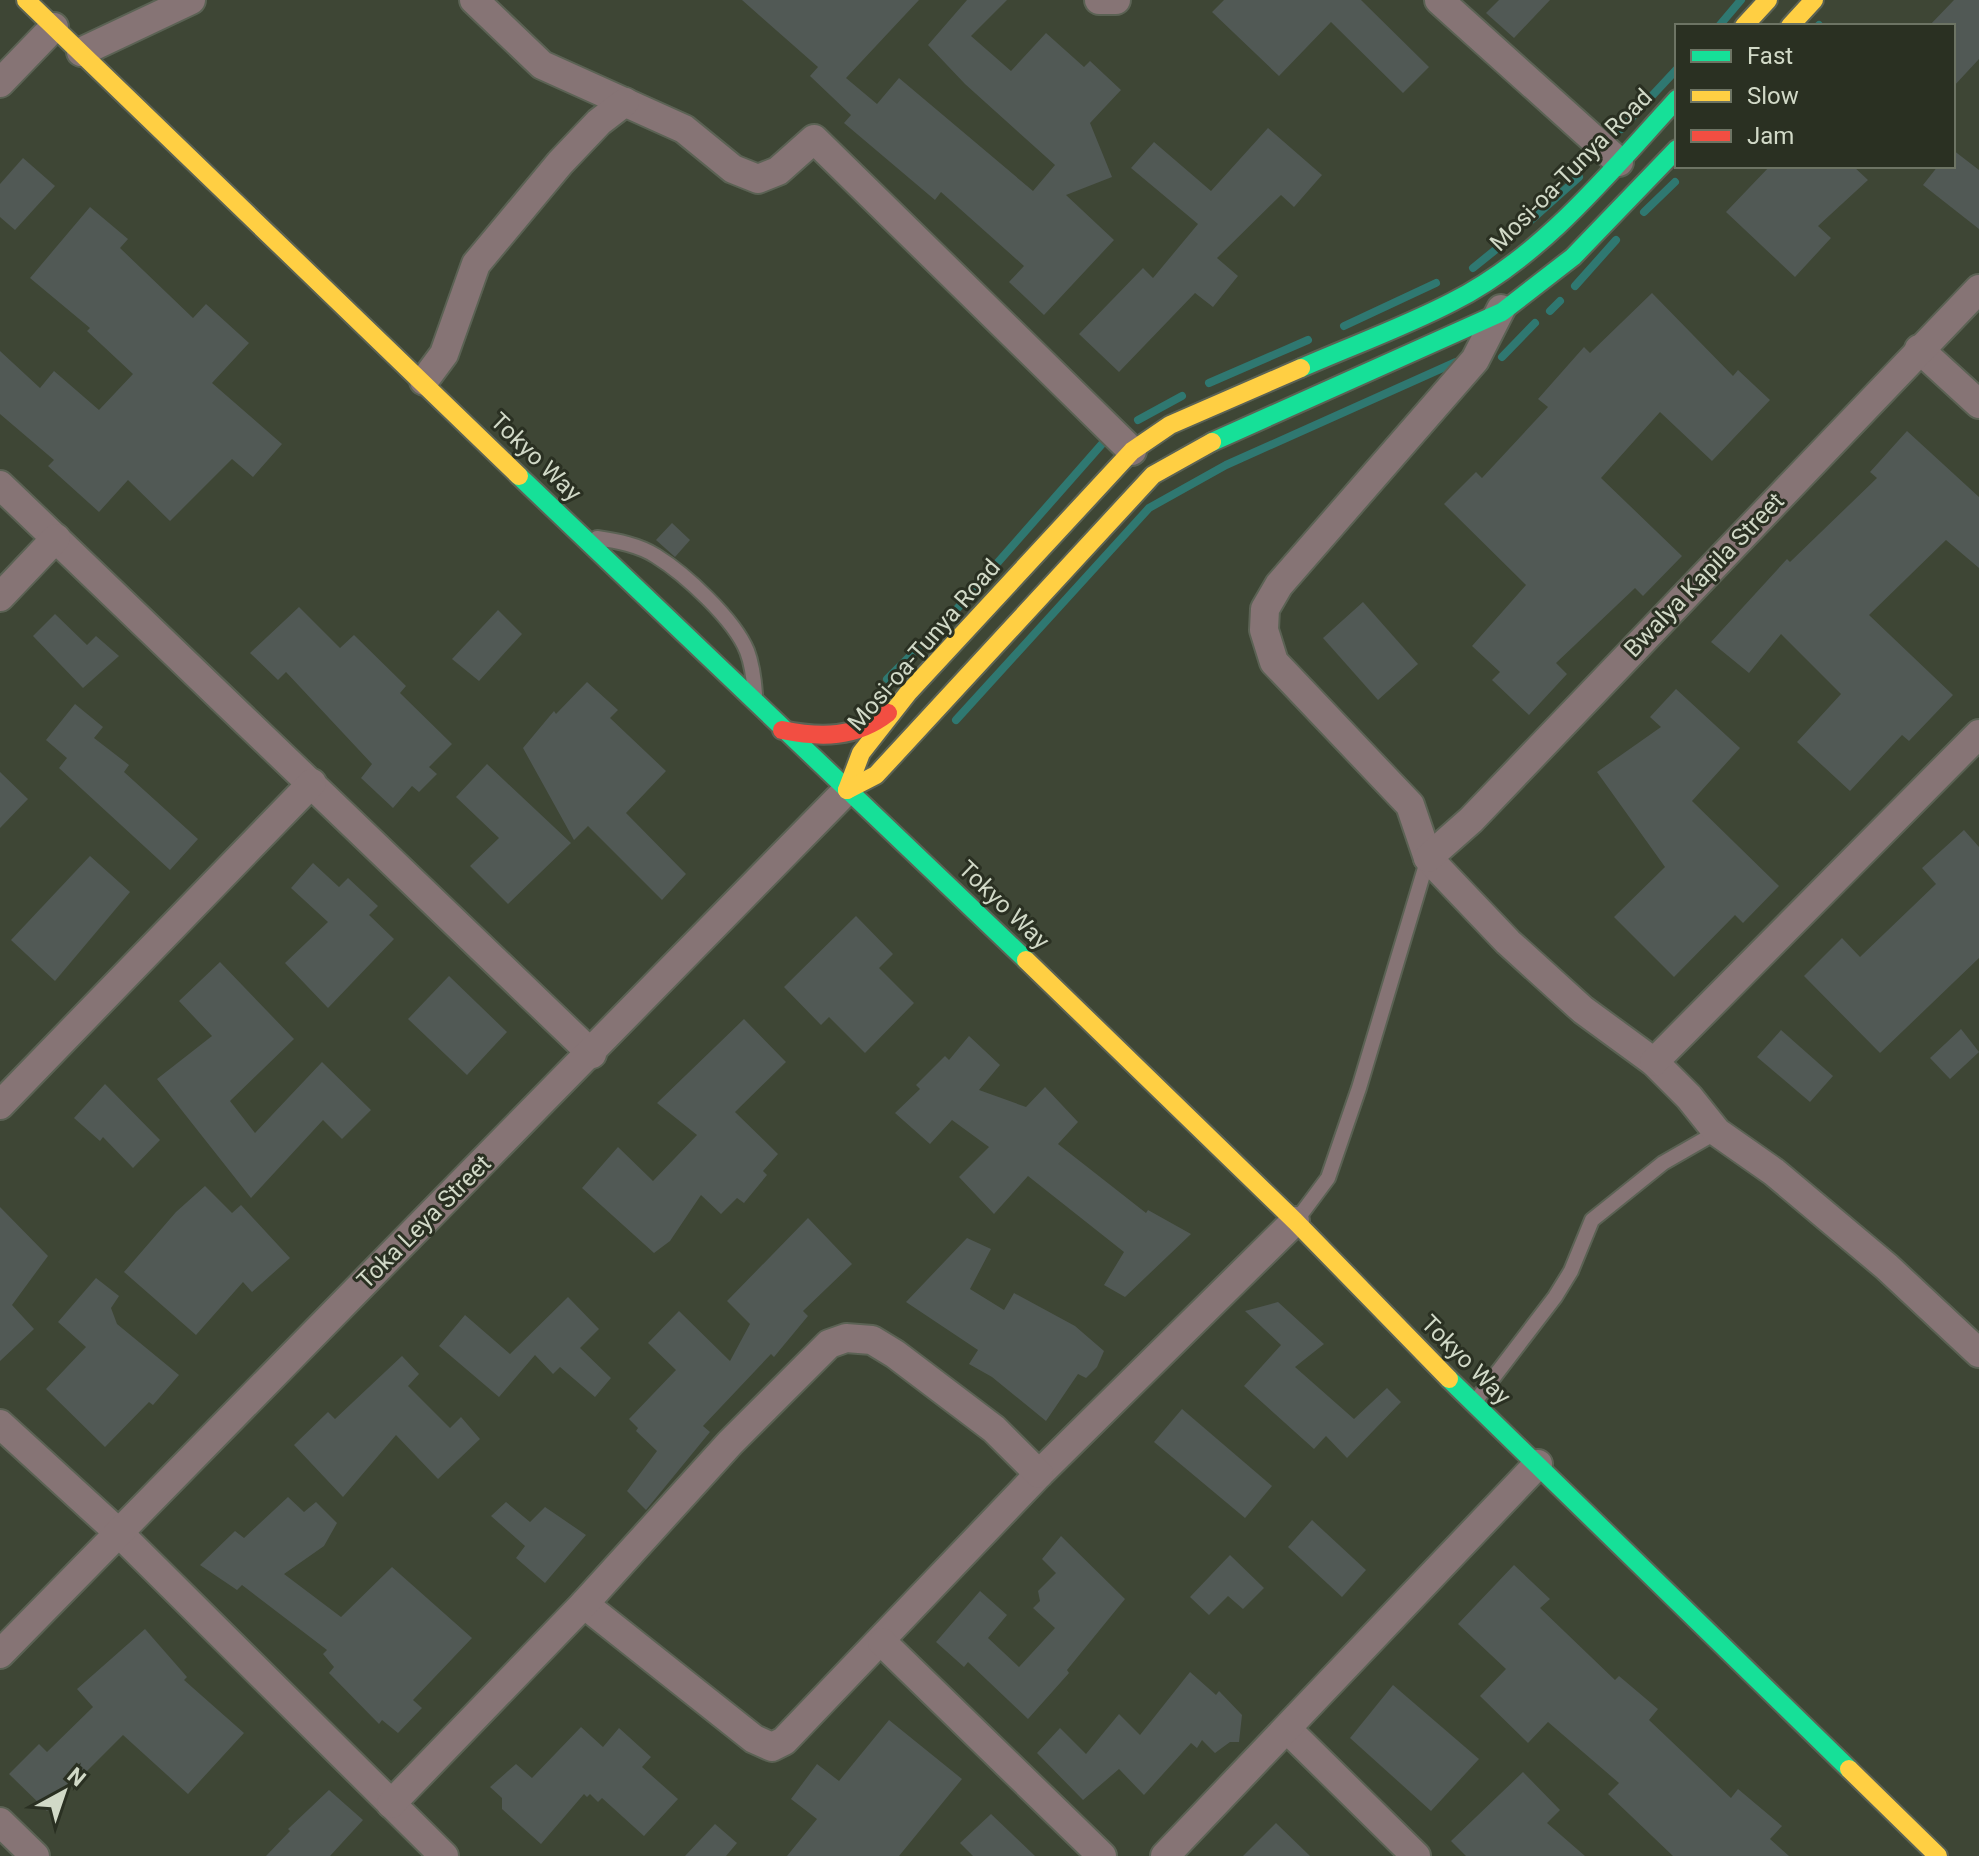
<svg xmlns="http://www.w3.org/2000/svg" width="1979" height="1856" font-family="Roboto,sans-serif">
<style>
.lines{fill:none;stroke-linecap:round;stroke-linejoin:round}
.stream{stroke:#2f7871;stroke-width:8}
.building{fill:#515955}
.lane-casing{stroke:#5b6254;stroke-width:18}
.street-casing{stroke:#5b6254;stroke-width:32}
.fast-casing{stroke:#5b6254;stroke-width:22}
.slow-casing{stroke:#5b6254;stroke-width:22}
.jam-casing{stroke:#5b6254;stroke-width:22}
.lane{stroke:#867475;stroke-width:14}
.street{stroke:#867475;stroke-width:28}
.fast{stroke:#16e098;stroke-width:18}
.slow{stroke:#ffcf43;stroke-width:18}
.jam{stroke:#f24e42;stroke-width:18}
.labels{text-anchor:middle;stroke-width:6;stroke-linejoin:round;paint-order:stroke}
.street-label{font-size:24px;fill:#d1d9c7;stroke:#2a3022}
</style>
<rect width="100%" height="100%" fill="#3e4635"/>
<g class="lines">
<g class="stream">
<path d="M1719 26 1741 0"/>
<path d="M1818 26 1819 25"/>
<path d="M1621 129 1677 69"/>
<path d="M1644 212 1675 182"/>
<path d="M1530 221 1579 177"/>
<path d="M1473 268 1510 238"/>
<path d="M1575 286 1616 240"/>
<path d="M1550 311 1560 301"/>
<path d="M1344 326 1436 283"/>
<path d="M1502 357 1535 323"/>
<path d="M1209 383 1308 340"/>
<path d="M1138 420 1182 396"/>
<path d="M887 679 956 610 1102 444"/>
<path d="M956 720 1149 508 1226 465 1456 362"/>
</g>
</g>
<g class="building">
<path d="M742 0H919L846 78 877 104 899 78 1033 191 1055 165 965 84 928 45 967 0H1007L971 36 1011 71 1046 33 1084 67 1090 61 1121 90 1090 123 1112 177 1066 195 1114 240 1044 315 1009 282 1024 266 941 192 935 200 844 123 851 115 810 76 818 67Z"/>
<path d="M1224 0H1361L1429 67 1403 93 1331 22 1279 76 1212 12Z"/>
<path d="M1499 0H1550L1514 38 1486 13Z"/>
<path d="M1954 0H1979V59L1953 87V26H1929Z"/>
<path d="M1268 128 1322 175 1294 207 1281 195 1217 258 1238 276 1213 307 1195 293 1119 372 1079 334 1143 268 1153 278 1198 224 1131 168 1154 142 1211 191Z"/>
<path d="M1953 150 1979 170V229L1923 185 1938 166H1953Z"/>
<path d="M23 158 55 186 15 230 0 217V184Z"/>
<path d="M1770 166H1853L1868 180 1818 226 1831 238 1795 277 1726 212Z"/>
<path d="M90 207 128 239 120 248 193 318 206 304 249 343 212 383 282 444 253 477 232 459 170 521 128 480 99 512 48 466 54 460 0 414V351L40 388 54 371 99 410 133 374 87 331 90 328 30 278Z"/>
<path d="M1652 293 1733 376 1738 370 1770 400 1712 461 1660 412 1601 478 1682 556 1643 596 1635 588 1556 663 1567 674 1529 715 1492 680 1500 672 1472 646 1526 585 1444 504 1476 472 1482 478 1548 407 1538 399 1584 347 1590 353Z"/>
<path d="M1907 431 1979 497V568L1946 540 1869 615 1953 695 1909 741 1902 735 1850 791 1797 742 1841 694 1781 634 1749 673 1711 642 1787 559 1790 562 1877 478 1870 472Z"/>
<path d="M672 523 690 540 675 557 656 540Z"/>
<path d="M1363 602 1418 664 1378 700 1323 638Z"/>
<path d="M299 607 340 648 354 635 406 686 400 693 452 744 429 767 437 774 419 792 412 786 393 808 361 778 372 764 286 672 278 680 250 653Z"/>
<path d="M498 610 522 634 479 681 452 659Z"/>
<path d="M55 614 87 645 96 636 119 656 83 688 33 636Z"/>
<path d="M587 682 618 710 610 718 666 771 626 813 686 874 662 900 588 826 574 840 523 748 554 711 556 714Z"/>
<path d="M1676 689 1740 748 1692 801 1779 886 1743 923 1735 915 1674 977 1614 917 1665 867 1597 772 1661 727 1650 717Z"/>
<path d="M75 704 103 727 94 738 129 765 124 772 198 839 170 870 59 768 67 758 46 740Z"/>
<path d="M487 764 571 843 508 904 470 866 499 838 456 797Z"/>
<path d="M0 772 28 799 0 828Z"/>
<path d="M1964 830 1979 847V958L1880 1053 1804 976 1842 938 1860 957 1936 884 1922 868Z"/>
<path d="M90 856 130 892 55 981 11 940Z"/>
<path d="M313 863 339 887 348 878 378 906 369 915 394 939 328 1008 285 963 328 922 291 888Z"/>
<path d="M856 916 893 954 879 968 914 1003 865 1053 829 1017 821 1025 784 987Z"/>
<path d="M220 962 294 1039 230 1101 255 1133 322 1062 371 1110 342 1139 323 1120 251 1198 157 1079 212 1036 179 1001Z"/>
<path d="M449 976 507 1032 467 1075 408 1019Z"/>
<path d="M744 1019 786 1062 735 1112 778 1154 763 1171 767 1175 744 1203 737 1198 721 1214 701 1195 670 1241 654 1253 582 1188 618 1147 653 1181 697 1135 657 1103Z"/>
<path d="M1961 1029 1979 1052 1950 1079 1930 1058Z"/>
<path d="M1781 1030 1833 1076 1810 1102 1757 1057Z"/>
<path d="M969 1036 1000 1065 979 1090 1026 1107 1045 1087 1078 1122 1058 1144 1146 1213 1148 1210 1191 1234 1125 1297 1104 1285 1124 1252 1028 1176 994 1214 959 1177 989 1147 952 1120 930 1144 895 1113 920 1089 916 1085 945 1056 949 1060Z"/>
<path d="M105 1084 160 1140 133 1168 103 1137 100 1141 74 1118Z"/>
<path d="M205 1186 232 1213 241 1205 290 1258 252 1292 243 1282 196 1335 124 1272 176 1212Z"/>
<path d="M0 1207 48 1256 12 1305 34 1329 0 1361Z"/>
<path d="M808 1218 852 1264 803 1311 808 1316 774 1357 771 1354 703 1426 710 1432 646 1510 627 1491 657 1451 636 1431 638 1428 629 1419 676 1370 648 1343 679 1311 730 1361 750 1324 727 1301Z"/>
<path d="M967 1238 991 1249 970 1289 1004 1310 1014 1293 1075 1326 1104 1351 1097 1367 1086 1378 1078 1374 1046 1421 992 1377 969 1364 978 1350 906 1302Z"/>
<path d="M96 1278 119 1296 111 1308 117 1324 179 1375 153 1405 149 1402 105 1447 46 1389 86 1347 58 1322Z"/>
<path d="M568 1297 599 1329 580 1348 611 1378 595 1397 560 1367 553 1374 535 1355 499 1397 439 1346 465 1315 510 1354Z"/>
<path d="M1278 1302 1324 1344 1295 1367 1354 1419 1387 1388 1401 1402 1347 1458 1326 1436 1314 1449 1244 1386 1281 1345 1245 1311Z"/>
<path d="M402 1356 419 1374 408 1386 450 1428 461 1417 480 1439 438 1479 396 1435 343 1497 294 1445 328 1412 335 1419Z"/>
<path d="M1182 1409 1272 1486 1245 1518 1154 1442Z"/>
<path d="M288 1497 304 1512 316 1502 337 1523 324 1546 284 1574 341 1617 392 1567 472 1638 413 1700 422 1708 398 1733 382 1720 379 1724 329 1673 334 1667 323 1654 327 1650 242 1585 237 1590 200 1565 235 1531 244 1538Z"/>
<path d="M506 1502 530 1522 545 1507 586 1535 545 1583 516 1558 525 1546 491 1516Z"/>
<path d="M1312 1520 1366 1570 1342 1597 1288 1547Z"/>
<path d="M1061 1536 1125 1599 1067 1670 1069 1673 1028 1719 968 1662 964 1667 936 1642 980 1591 1007 1615 988 1638 1019 1667 1055 1628 1033 1608 1040 1601 1038 1591 1056 1573 1042 1559Z"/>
<path d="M1230 1555 1264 1588 1243 1609 1228 1596 1209 1615 1190 1597Z"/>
<path d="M1514 1565 1550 1599 1540 1608 1615 1680 1619 1676 1658 1709 1649 1720 1731 1798 1738 1789 1782 1826 1770 1839 1789 1856H1673L1608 1794 1619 1783 1548 1722 1528 1743 1480 1696 1506 1669 1458 1624Z"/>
<path d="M145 1629 187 1677 184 1680 244 1733 188 1794 123 1735 47 1811 9 1774 39 1744 47 1752 93 1707 77 1689Z"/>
<path d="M1190 1672 1216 1695 1219 1691 1242 1715 1239 1742H1230L1215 1753 1202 1740 1197 1748 1191 1743 1144 1795 1119 1769 1083 1800 1037 1753 1060 1728 1086 1754 1119 1714 1140 1735Z"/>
<path d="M1393 1685 1479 1759 1431 1811 1350 1738Z"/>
<path d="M889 1720 962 1779 899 1856H787L817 1819 791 1799 817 1764 839 1781Z"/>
<path d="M581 1727 603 1747 619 1728 651 1757 642 1767 678 1799 644 1836 602 1798 598 1802 590 1794 587 1797 584 1794 541 1844 502 1809V1798L490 1787 516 1764 532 1778Z"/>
<path d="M1523 1772 1560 1810 1547 1823 1585 1856H1466L1451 1841Z"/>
<path d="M329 1790 363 1820 330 1856H266L290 1831 288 1829Z"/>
<path d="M991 1814 1035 1856H973L960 1843Z"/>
<path d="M1276 1823 1310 1856H1243Z"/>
<path d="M715 1824 737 1843 726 1856H685Z"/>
</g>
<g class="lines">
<defs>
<g id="lane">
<path d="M597 538C617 541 639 545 656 556 685 574 734 619 747 651 752 664 754 680 755 694"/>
<path d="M1296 1221 1328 1178 1359 1088 1428 858"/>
<path d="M1474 1403 1555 1297 1571 1271 1592 1220 1663 1163 1717 1132"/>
</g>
<g id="street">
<path d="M474 0 542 65 684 129 733 169 758 179 778 171 814 139 1132 451"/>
<path d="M1099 0H1116"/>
<path d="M1439 0 1619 162"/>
<path d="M81 52 191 0"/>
<path d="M0 83 54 27"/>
<path d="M1501 309 1475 360 1279 585 1265 609 1264 630 1274 662 1410 805 1428 858 1508 942 1583 1010 1654 1062 1689 1097 1717 1132 1774 1172 1887 1267 1979 1353"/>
<path d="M1919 349 1979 404"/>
<path d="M424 381 444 354 476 264 560 163 599 122 625 102"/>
<path d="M0 485 592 1054"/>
<path d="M0 597 56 538"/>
<path d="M1428 858 1471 820 1979 289"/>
<path d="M1654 1062 1979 734"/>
<path d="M0 1105 312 783"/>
<path d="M0 1424 119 1533 444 1856"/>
<path d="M584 1604 754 1739 772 1747 784 1741 1039 1474 1295 1221"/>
<path d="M882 1642 1102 1856"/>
<path d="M0 1654 847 790"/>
<path d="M1288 1730 1416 1856"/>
<path d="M391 1804 584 1604 730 1443 829 1344 846 1338 872 1340 895 1354 994 1429 1039 1474"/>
<path d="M0 1822 35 1856"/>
<path d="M1165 1856 1538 1464"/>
</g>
<g id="fast">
<path d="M1301 368C1351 346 1404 327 1452 302 1542 257 1610 172 1677 99"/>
<path d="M1212 442 1502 312 1573 257 1677 149"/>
<path d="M519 476 1026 960"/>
<path d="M1449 1379 1849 1769"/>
</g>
<g id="slow">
<path d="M26 0 519 476"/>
<path d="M1744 26 1768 0"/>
<path d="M1790 26 1814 0"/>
<path d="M847 790 861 753 908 693 1132 451 1170 425 1301 368"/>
<path d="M847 790 876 775 1153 475 1212 442"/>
<path d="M1026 960 1295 1221 1449 1379"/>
<path d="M1849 1769 1938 1856"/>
</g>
<path id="jam" d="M782 730C821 738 856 738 888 713"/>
</defs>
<use href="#lane" class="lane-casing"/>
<use href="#street" class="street-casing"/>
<use href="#fast" class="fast-casing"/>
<use href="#slow" class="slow-casing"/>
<use href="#jam" class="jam-casing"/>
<use href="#lane" class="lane"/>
<use href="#street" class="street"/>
<use href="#fast" class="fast"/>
<use href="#slow" class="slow"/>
<use href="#jam" class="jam"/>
</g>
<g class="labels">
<g class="street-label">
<text transform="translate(1571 170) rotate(-45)" y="8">Mosi-oa-Tunya Road</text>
<text transform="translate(536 457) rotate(44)" y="8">Tokyo Way</text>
<text transform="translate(1704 575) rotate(-46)" y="8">Bwalya Kapila Street</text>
<text transform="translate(924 645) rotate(-49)" y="8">Mosi-oa-Tunya Road</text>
<text transform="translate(1004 905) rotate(44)" y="8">Tokyo Way</text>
<text transform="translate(424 1222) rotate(-45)" y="8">Toka Leya Street</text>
<text transform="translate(1466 1360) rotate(45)" y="8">Tokyo Way</text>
</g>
</g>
<rect x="1675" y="24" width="280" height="144" fill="#2a3022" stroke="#6d7464" stroke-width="2"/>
<rect x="1691" y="50" width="40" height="12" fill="#16e098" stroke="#6d7464" stroke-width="2"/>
<text x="1747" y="64" font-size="24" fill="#d1d9c7">Fast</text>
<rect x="1691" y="90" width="40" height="12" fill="#ffcf43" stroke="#6d7464" stroke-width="2"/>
<text x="1747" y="104" font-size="24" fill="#d1d9c7">Slow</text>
<rect x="1691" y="130" width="40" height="12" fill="#f24e42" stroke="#6d7464" stroke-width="2"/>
<text x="1747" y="144" font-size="24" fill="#d1d9c7">Jam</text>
<g transform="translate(64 1792) rotate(40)" stroke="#2a3022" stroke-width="6" paint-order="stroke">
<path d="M0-6L14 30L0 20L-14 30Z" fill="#d1d9c7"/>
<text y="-12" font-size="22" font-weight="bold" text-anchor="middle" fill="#d1d9c7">N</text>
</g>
</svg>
